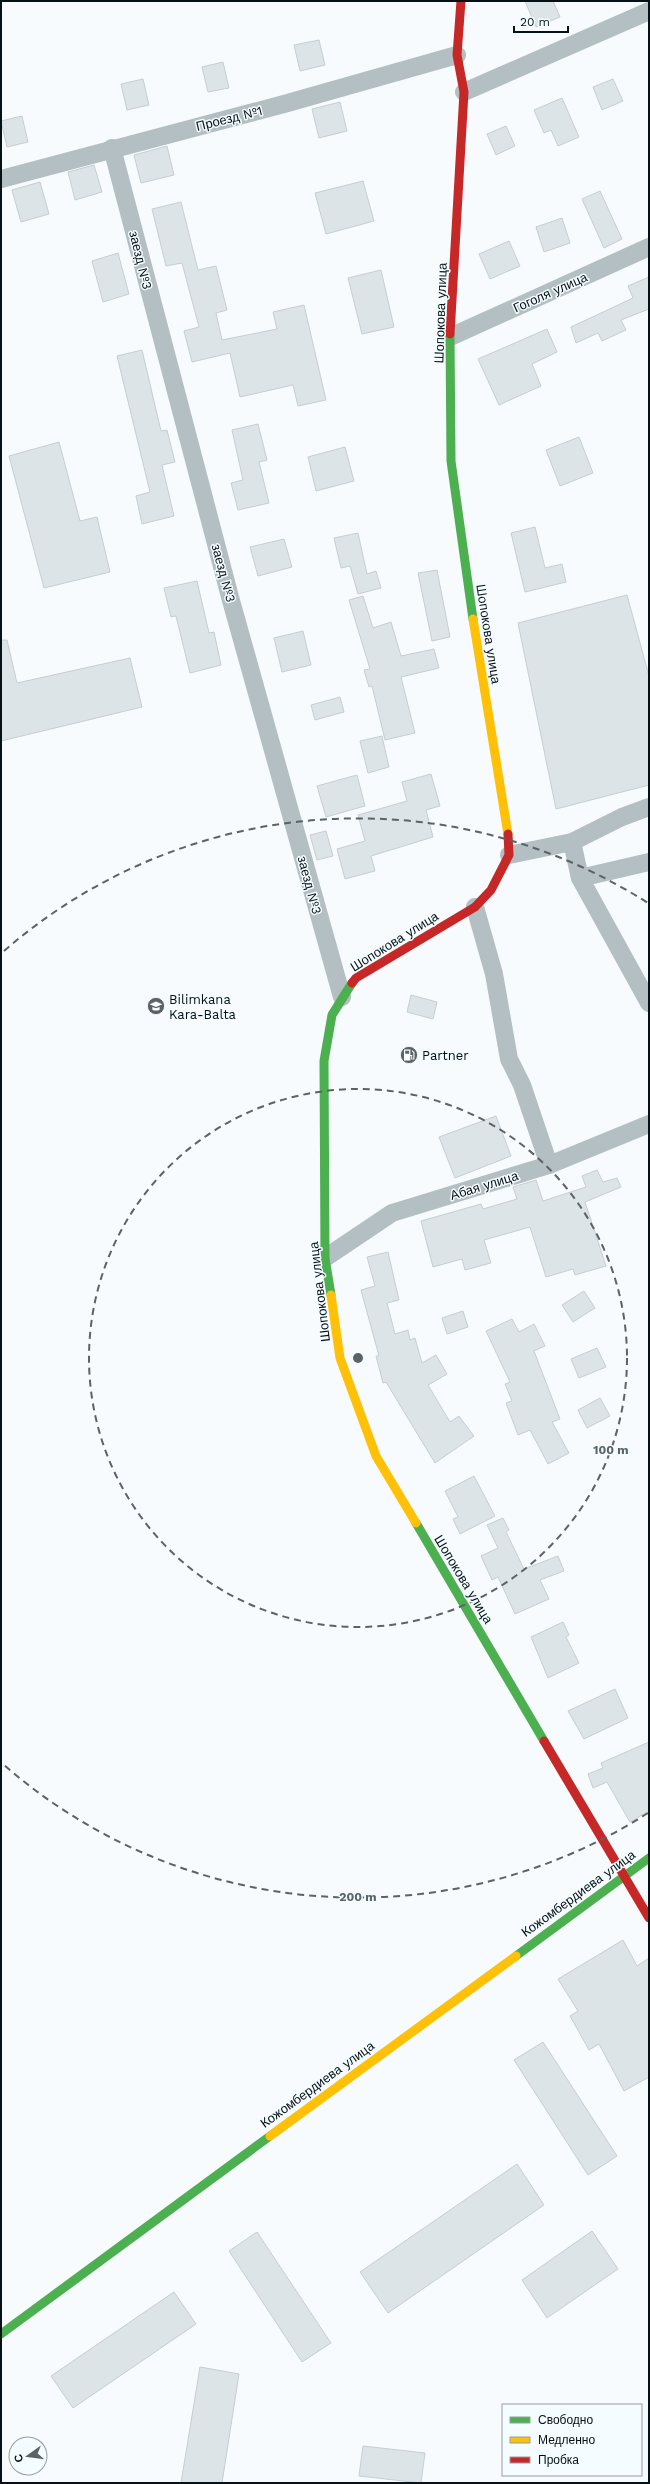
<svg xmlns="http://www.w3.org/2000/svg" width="650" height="2484" font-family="'Work Sans',sans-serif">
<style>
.building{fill:#dce4e7;stroke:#c6ced2}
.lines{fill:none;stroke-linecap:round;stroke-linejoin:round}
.street{stroke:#b3bfc3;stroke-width:18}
.fast{stroke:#4caf50;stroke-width:9}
.slow{stroke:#ffc107;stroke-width:9}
.jam{stroke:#c62828;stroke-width:9}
.ring{fill:none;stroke:#5a6367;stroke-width:2;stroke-dasharray:7 5}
.labels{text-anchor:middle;stroke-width:3;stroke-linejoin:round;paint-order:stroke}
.street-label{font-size:13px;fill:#051116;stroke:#f5fcff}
.poi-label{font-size:13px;fill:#051116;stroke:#f5fcff;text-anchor:start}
.centre{fill:#5a6367;stroke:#f5fcff;stroke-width:2}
.ring-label{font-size:12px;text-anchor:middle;font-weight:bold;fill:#5a6367;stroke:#f5fcff;stroke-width:3;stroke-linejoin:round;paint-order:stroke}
</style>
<rect width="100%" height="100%" fill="#f7fbfd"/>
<g class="building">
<path d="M525 1H553L560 17 536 27Z"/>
<path d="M319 40 325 65 300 71 294 45Z"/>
<path d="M223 62 229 88 208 92 202 67Z"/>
<path d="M143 79 149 105 127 110 121 84Z"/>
<path d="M613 79 623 101 602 110 593 87Z"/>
<path d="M562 98 579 137 558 146 551 130 544 133 534 110Z"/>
<path d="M340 102 347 131 319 138 312 109Z"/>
<path d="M22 116 28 142 7 147 1 121Z"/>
<path d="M506 126 515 146 496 155 487 134Z"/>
<path d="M167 146 174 175 141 183 134 155Z"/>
<path d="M94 165 102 192 75 200 68 172Z"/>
<path d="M363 181 374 221 326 234 315 193Z"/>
<path d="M40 182 49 214 21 222 12 190Z"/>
<path d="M600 191 622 239 604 248 582 199Z"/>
<path d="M181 202 198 270 216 266 227 310 216 313 222 340 277 329 273 312 304 305 326 400 298 406 293 385 240 397 230 353 192 362 184 331 199 327 182 263 166 266 152 209Z"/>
<path d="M562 218 570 243 544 252 536 227Z"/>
<path d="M509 241 520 266 490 279 479 254Z"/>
<path d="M118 253 129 294 103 302 92 261Z"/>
<path d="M381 270 394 327 362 334 348 278Z"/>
<path d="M649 277V309L621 320 626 330 602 341 598 333 576 343 571 327 633 298 628 286Z"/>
<path d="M547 329 557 352 532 364 541 386 499 405 478 359Z"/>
<path d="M142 350 161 431 167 430 175 462 162 465 174 516 142 524 136 496 150 492 117 356Z"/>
<path d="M258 424 267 460 259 462 269 503 238 510 231 483 243 480 232 430Z"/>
<path d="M579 437 593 473 560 486 546 450Z"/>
<path d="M59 442 80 521 97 517 110 572 44 588 9 456Z"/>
<path d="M345 447 354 481 316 491 308 457Z"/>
<path d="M535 527 545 568 562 564 566 582 525 592 511 533Z"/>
<path d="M358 533 367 574 376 571 381 588 358 594 350 566 341 568 334 538Z"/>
<path d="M284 539 292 567 258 576 250 547Z"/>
<path d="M437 570 450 637 432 641 418 573Z"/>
<path d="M197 581 209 633 214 632 221 665 190 673 176 616 171 617 164 588Z"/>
<path d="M627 595 649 676V785L556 809 518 623Z"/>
<path d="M363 596 373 628 391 622 401 656 434 649 439 668 401 677 415 733 385 740 372 686 369 687 364 670 370 669 349 600Z"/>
<path d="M303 631 311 665 282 672 274 638Z"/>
<path d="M1 640H7L17 683 130 658 142 707 1 741Z"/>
<path d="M340 697 344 712 315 720 311 705Z"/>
<path d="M382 736 389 767 368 773 360 741Z"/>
<path d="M431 774 440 806 426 810 433 837 371 856 375 871 345 879 337 849 365 841 358 815 407 801 402 782Z"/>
<path d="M357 775 365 806 326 817 317 786Z"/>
<path d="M326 831 333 856 317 860 310 835Z"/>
<path d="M411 995 437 1002 433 1019 407 1012Z"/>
<path d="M496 1116 511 1156 455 1178 439 1137Z"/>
<path d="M597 1170 603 1182 617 1178 621 1187 585 1202 606 1266 575 1275 573 1269 546 1277 530 1227 484 1240 491 1263 465 1270 462 1259 433 1267 421 1221 481 1204 483 1209 517 1199 513 1187 536 1180 543 1201 586 1187 582 1176Z"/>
<path d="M388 1252 399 1300 387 1303 395 1334 408 1330 410 1340 415 1338 422 1363 436 1355 447 1374 428 1385 450 1422 459 1416 474 1436 435 1463 386 1382 383 1383 376 1356H379L361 1290 375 1286 367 1257Z"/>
<path d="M584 1291 595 1308 573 1322 562 1305Z"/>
<path d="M463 1311 468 1327 447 1334 442 1318Z"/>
<path d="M512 1319 519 1332 534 1324 545 1346 534 1351 560 1419 552 1422 569 1453 548 1464 530 1430 518 1435 506 1403 512 1401 505 1384 510 1382 486 1331Z"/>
<path d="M597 1348 606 1367 579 1378 571 1359Z"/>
<path d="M600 1398 610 1416 587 1428 578 1410Z"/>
<path d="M474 1476 495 1516 460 1534 453 1519 458 1517 445 1491Z"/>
<path d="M503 1518 509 1530 506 1532 524 1569 558 1556 564 1571 540 1580 549 1599 515 1614 498 1577 492 1580 481 1556 498 1548 487 1525Z"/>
<path d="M563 1622 569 1635 566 1637 579 1663 548 1678 531 1637Z"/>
<path d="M615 1689 628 1718 584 1739 568 1711Z"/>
<path d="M649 1742V1811L630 1822 607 1782 593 1788 588 1774 603 1768 601 1763Z"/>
<path d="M623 1940 637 1966 649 1958V2077L624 2091 599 2044 589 2050 570 2016 578 2011 558 1979Z"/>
<path d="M543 2042 617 2156 588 2175 514 2060Z"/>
<path d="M517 2164 544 2205 388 2313 360 2272Z"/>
<path d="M592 2231 618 2269 547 2318 522 2280Z"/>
<path d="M257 2232 331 2343 302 2362 229 2251Z"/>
<path d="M174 2292 196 2324 73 2408 51 2376Z"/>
<path d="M200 2367 239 2374 222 2483H181Z"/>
<path d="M363 2446 425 2453 421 2483 359 2476Z"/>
</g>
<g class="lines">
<g class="street">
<path d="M464 92 649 11"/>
<path d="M112 148 230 597 342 997"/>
<path d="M1 179 284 104 457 55"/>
<path d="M450 337 649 247"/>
<path d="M572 842 580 878 649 1003"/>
<path d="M509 855 572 842 622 817 649 807"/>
<path d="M580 878 649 862"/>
<path d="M475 907 494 974 509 1059 522 1085 549 1165"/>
<path d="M325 1258 392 1213 549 1165 649 1124"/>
</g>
<g class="fast">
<path d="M450 334 451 461 473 619"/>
<path d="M331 1295 325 1258 324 1061 332 1015 352 983"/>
<path d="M416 1523 544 1741"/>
<path d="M516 1956 649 1858"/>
<path d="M1 2334 270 2136"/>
</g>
<g class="slow">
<path d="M473 619 508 834"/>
<path d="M331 1295 340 1358 376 1456 416 1523"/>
<path d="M270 2136 516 1956"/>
</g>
<g class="jam">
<path d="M450 334 464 92 457 55 461 1"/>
<path d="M352 983 356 978 475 907 491 890 509 855 508 834"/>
<path d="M544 1741 649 1918"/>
</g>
</g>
<g class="ring">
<circle cx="358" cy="1358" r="269"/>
<path d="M648 1813A539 539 0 0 1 4 1765M4 951A539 539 0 0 1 648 903"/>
</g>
<defs>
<symbol id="school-disc" viewBox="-11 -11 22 22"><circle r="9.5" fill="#5a6367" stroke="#f5fcff"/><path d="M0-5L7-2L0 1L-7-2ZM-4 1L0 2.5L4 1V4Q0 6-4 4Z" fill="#fff"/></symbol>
<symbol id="fuel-disc" viewBox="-11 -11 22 22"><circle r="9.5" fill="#5a6367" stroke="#f5fcff"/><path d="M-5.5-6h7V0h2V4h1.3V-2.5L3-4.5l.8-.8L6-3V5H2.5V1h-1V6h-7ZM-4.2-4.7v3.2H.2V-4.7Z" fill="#fff"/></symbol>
</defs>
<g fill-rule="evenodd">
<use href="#school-disc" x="146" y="996" width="20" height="20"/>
<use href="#fuel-disc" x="399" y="1045" width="20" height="20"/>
</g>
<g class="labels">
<g class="street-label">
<text transform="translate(229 118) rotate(-14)" y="5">Проезд №1</text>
<text transform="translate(141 260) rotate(76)" y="5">заезд №3</text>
<text transform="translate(550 292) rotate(-24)" y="5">Гоголя улица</text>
<text transform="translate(440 313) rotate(-88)" y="5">Шопокова улица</text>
<text transform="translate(224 573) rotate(75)" y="5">заезд №3</text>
<text transform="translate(489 634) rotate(81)" y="5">Шопокова улица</text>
<text transform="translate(310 885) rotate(75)" y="5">заезд №3</text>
<text transform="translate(394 941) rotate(-32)" y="5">Шопокова улица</text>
<text transform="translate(484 1185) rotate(-17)" y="5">Абая улица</text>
<text transform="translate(319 1292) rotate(-97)" y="5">Шопокова улица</text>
<text transform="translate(464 1579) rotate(59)" y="5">Шопокова улица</text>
<text transform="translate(578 1893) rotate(-36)" y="5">Кожомбердиева улица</text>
<text transform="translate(317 2084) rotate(-36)" y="5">Кожомбердиева улица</text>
</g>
<g class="poi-label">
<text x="169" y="1004">Bilimkana<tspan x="169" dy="15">Kara-Balta</tspan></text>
<text x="422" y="1060">Partner</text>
</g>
</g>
<circle cx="358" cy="1358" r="6" class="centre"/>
<g class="ring-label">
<text x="611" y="1454">100 m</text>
<text x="358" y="1901">200 m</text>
</g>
<rect width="650" height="2484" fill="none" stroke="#051116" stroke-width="4"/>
<rect x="502" y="2404" width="140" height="72" fill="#f5fcff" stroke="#959ea2"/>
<rect x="510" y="2417" width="20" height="6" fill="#4caf50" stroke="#959ea2"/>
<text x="538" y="2424" font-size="12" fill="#051116">Свободно</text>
<rect x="510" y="2437" width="20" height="6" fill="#ffc107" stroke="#959ea2"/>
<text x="538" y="2444" font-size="12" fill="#051116">Медленно</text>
<rect x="510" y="2457" width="20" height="6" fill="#c62828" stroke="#959ea2"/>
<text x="538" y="2464" font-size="12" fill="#051116">Пробка</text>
<g transform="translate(28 2456) rotate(256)"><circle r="19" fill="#f5fcff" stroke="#959ea2"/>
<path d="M0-3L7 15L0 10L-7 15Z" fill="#5a6367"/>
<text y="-6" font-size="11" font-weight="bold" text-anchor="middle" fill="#051116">С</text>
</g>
<path d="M514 26v6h54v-6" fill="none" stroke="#051116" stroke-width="2"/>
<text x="520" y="26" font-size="12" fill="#051116" stroke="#f5fcff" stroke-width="3" paint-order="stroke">20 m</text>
</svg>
